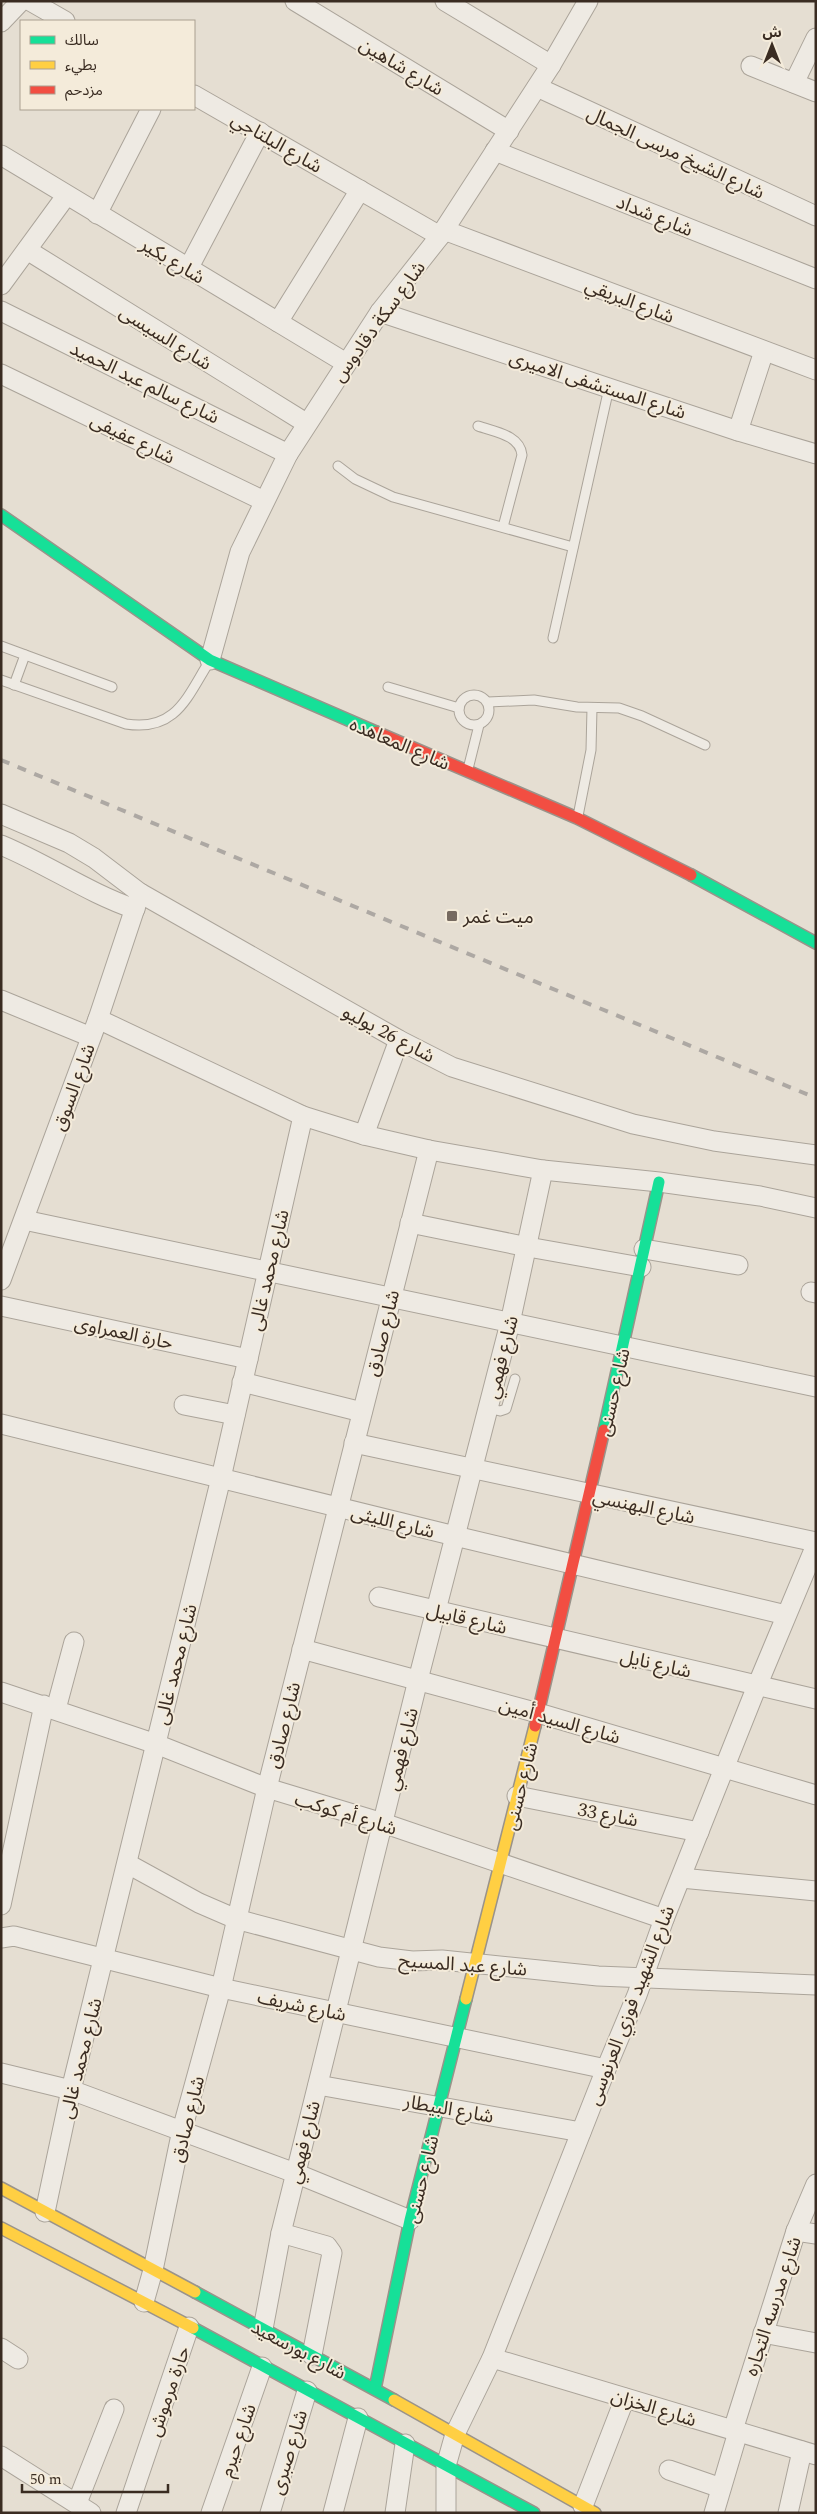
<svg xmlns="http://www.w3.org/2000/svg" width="817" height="2514" font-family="Spectral,'Noto Sans Arabic',serif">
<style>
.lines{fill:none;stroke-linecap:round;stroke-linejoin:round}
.lane-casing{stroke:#aba49a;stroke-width:11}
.street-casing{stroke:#aba49a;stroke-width:21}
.fast-casing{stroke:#9a938a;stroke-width:14}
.slow-casing{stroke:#9a938a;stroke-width:14}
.jam-casing{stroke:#9a938a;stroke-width:14}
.lane{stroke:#eeeae3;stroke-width:9}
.street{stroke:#eeeae3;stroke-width:19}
.fast{stroke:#16e098;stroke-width:11}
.slow{stroke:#ffcf43;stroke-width:11}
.jam{stroke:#f24e42;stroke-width:11}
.rail{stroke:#ada8a3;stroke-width:4;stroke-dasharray:9 9;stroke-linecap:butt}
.poi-dot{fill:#766a60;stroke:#f4ebda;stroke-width:2}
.labels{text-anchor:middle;stroke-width:4;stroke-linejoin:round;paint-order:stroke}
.street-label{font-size:19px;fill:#3a2c22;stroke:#f4ebda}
.poi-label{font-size:19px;fill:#3a2c22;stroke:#f4ebda;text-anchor:start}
</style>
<rect width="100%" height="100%" fill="#e5ded2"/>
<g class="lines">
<defs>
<g id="lane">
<path d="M478 426C495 432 520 435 522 455L503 527"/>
<path d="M338 466 355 479 393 497 573 547"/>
<path d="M553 638 609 388"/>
<path d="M1 646 112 687"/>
<path d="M1 680 126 724C176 732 187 697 209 662"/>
<path d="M14 685 25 655"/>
<path d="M388 687 459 708"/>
<circle cx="474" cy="710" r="15"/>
<path d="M488 702 534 700 577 707 619 708 642 716 705 745"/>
<path d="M468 769 479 725"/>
<path d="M578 816 591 750 592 708"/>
<path d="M488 1408 500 1411 506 1409 515 1379"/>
</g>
<g id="street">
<path d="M30 1 65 21"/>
<path d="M295 1 509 131"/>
<path d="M445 1 551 65"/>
<path d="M1 22 21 1"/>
<path d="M751 66 816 92"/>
<path d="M794 83 816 38"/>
<path d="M537 87 816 216"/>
<path d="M194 95 440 236"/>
<path d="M495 151 816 279"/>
<path d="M1 155 346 363"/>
<path d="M97 214 151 109"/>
<path d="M444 230 816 370"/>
<path d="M27 250 306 423"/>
<path d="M188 269 260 132"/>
<path d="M1 285 66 196"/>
<path d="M1 311 288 454"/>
<path d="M380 312 738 431 816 454"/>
<path d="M278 322 360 190"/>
<path d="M1 374 264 501"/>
<path d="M738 431 764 351"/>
<path d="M210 660 240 552 288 454 380 312 440 236 551 65 588 1"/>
<path d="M1 814 69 843 94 858 140 893 399 1040 452 1067 633 1124 714 1141 816 1155"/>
<path d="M1 845C47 864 88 893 135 909"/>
<path d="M1 1000 91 1037"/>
<path d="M98 1019 303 1116 364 1135 429 1150 543 1170 659 1182 760 1196 816 1208"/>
<path d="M364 1135 399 1040"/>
<path d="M24 1220 816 1387"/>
<path d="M410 1223 528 1247 641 1267"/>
<path d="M644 1249 738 1265"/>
<path d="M1 1280 98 1019 140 893"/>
<path d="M811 1292 816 1293"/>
<path d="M1 1306 248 1359"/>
<path d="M242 1382 362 1412"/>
<path d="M184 1405 235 1415"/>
<path d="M1 1424 455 1536 786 1615"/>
<path d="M354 1443 816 1542"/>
<path d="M379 1597 816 1699"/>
<path d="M302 1649 538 1713 816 1795"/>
<path d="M1 1692 156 1744 267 1788 383 1823 664 1919"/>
<path d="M56 1709 74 1642"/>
<path d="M517 1796 699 1832"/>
<path d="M128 1864 199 1903 236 1919 379 1957 412 1961 442 1960 598 1976 816 1985"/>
<path d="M681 1878 816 1891"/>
<path d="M1 1905 44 1705"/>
<path d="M1 1938 14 1936 221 1988 606 2069"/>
<path d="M1 2073 71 2090 295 2173 410 2220"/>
<path d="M318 2085 581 2132"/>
<path d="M45 2212 71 2090 221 1478 303 1116"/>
<path d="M796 2231 816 2234"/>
<path d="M281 2233 327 2246 332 2253 312 2355"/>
<path d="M144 2302 153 2270 182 2130 221 1988 267 1788 429 1150"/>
<path d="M263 2329 281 2233 418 1680 510 1323 543 1170"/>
<path d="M763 2333 816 2343"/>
<path d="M1 2348 18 2359"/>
<path d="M492 2358 816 2455"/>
<path d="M733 2430 796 2231 816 2184"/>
<path d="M1 2456 91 2513"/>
<path d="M669 2470 721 2488"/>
<path d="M77 2503 114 2409"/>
<path d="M583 2506 625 2398"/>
<path d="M126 2513 189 2327"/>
<path d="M211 2513 262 2367"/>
<path d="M270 2513 307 2391"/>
<path d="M333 2513 358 2418"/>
<path d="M395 2513 405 2444"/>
<path d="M446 2513V2466L455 2434 492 2358 606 2069 637 1995 664 1919 757 1686 816 1545"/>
<path d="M714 2513 738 2432"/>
<path d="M788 2513 802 2451"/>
</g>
<g id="fast">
<path d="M1 515 210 660 376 732"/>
<path d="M691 875 816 943"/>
<path d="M604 1430 659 1182"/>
<path d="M195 2292 394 2400"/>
<path d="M193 2328 534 2513"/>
<path d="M375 2389 410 2220 466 1999"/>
</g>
<g id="slow">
<path d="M466 1999 535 1726"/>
<path d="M1 2188 195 2292"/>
<path d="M1 2228 193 2328"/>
<path d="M394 2400 595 2513"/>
</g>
<g id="jam">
<path d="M376 732 577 818 691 875"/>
<path d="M535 1726 604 1430"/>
</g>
</defs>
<use href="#lane" class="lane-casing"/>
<use href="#street" class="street-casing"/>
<use href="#fast" class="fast-casing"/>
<use href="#slow" class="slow-casing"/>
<use href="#jam" class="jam-casing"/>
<use href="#lane" class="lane"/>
<use href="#street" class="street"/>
<use href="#fast" class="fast"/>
<use href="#slow" class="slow"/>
<use href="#jam" class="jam"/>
<path class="rail" d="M1 760 816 1098"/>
</g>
<rect class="poi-dot" x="446" y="910" width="12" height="12" rx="2.5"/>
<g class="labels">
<g class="street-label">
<text transform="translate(402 66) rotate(31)" y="7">شارع شاهين</text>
<text transform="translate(277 142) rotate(30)" y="7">شارع البلتاجي</text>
<text transform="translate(676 152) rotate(25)" y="7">شارع الشيخ مرسى الجمال</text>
<text transform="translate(655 215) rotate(22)" y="7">شارع شداد</text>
<text transform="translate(173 260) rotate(31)" y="7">شارع بكير</text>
<text transform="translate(630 300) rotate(21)" y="7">شارع البريقي</text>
<text transform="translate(378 321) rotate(-54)" y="7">شارع سكة دقادوس</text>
<text transform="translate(166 337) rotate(32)" y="7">شارع السيسى</text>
<text transform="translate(145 382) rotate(26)" y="7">شارع سالم عبد الحميد</text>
<text transform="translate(598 384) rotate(18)" y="7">شارع المستشفى الاميرى</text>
<text transform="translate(133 438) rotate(26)" y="7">شارع عفيفى</text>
<text transform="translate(400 743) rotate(23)" y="7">شارع المعاهده</text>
<text transform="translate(389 1033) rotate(28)" y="7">شارع 26 يوليو</text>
<text transform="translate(73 1087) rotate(-70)" y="7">شارع السوق</text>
<text transform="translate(268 1270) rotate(-77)" y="7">شارع محمد غالى</text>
<text transform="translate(124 1332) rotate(12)" y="7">حارة العمراوى</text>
<text transform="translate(382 1333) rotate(-76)" y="7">شارع صادق</text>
<text transform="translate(501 1357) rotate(-76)" y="7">شارع فهمي</text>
<text transform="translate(613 1392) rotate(-77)" y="7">شارع حسنى</text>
<text transform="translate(644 1506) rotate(12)" y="7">شارع البهنسي</text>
<text transform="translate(393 1521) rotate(14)" y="7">شارع الليثى</text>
<text transform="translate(467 1618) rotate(13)" y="7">شارع قابيل</text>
<text transform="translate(656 1663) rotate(13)" y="7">شارع نايل</text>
<text transform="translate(175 1664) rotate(-76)" y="7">شارع محمد غالى</text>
<text transform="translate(560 1720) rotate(16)" y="7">شارع السيد أمين</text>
<text transform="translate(283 1725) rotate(-76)" y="7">شارع صادق</text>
<text transform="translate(401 1749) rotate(-76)" y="7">شارع فهمي</text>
<text transform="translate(520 1786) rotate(-76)" y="7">شارع حسنى</text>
<text transform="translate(346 1813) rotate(17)" y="7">شارع أم كوكب</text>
<text transform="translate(608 1814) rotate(11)" y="7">شارع 33</text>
<text transform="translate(463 1964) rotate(4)" y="7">شارع عبد المسيح</text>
<text transform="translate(302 2005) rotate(12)" y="7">شارع شريف</text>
<text transform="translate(630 2005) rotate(-69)" y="7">شارع الشهيد فوزي العرنوسى</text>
<text transform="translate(80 2058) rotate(-76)" y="7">شارع محمد غالى</text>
<text transform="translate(449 2108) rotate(10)" y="7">شارع البيطار</text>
<text transform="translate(187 2119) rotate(-76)" y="7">شارع صادق</text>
<text transform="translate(303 2142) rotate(-76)" y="7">شارع فهمي</text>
<text transform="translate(421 2179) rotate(-76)" y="7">شارع حسنى</text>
<text transform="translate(772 2306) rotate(-72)" y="7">شارع مدرسه التجاره</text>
<text transform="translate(299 2349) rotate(28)" y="7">شارع بورسعيد</text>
<text transform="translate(168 2391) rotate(-71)" y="7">حارة مرموش</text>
<text transform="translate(654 2407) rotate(17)" y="7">شارع الخزان</text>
<text transform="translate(237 2440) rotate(-71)" y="7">شارع حيرم</text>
<text transform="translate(288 2452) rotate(-73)" y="7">شارع صبرى</text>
</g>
<g class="poi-label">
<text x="463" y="923">ميت غمر</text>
</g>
</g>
<rect width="817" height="2514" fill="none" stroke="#3a2c22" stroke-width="5"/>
<rect x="20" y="20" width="175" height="90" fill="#f4ebda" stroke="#aa9f90"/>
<rect x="30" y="36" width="25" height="8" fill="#16e098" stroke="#aa9f90"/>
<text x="65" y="45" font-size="15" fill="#3a2c22">سالك</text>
<rect x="30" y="61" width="25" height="8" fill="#ffcf43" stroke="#aa9f90"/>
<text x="65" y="70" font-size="15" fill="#3a2c22">بطيء</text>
<rect x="30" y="86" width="25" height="8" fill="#f24e42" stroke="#aa9f90"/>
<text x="65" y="95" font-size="15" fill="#3a2c22">مزدحم</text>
<g transform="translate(772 45)" stroke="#f4ebda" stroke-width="4" paint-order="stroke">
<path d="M0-4L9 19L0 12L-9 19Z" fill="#3a2c22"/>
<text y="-8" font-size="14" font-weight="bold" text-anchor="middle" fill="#3a2c22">ش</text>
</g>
<path d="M22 2484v8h146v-8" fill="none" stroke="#3a2c22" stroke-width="2.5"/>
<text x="30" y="2484" font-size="15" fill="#3a2c22" stroke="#f4ebda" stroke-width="4" paint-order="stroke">50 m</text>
</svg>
